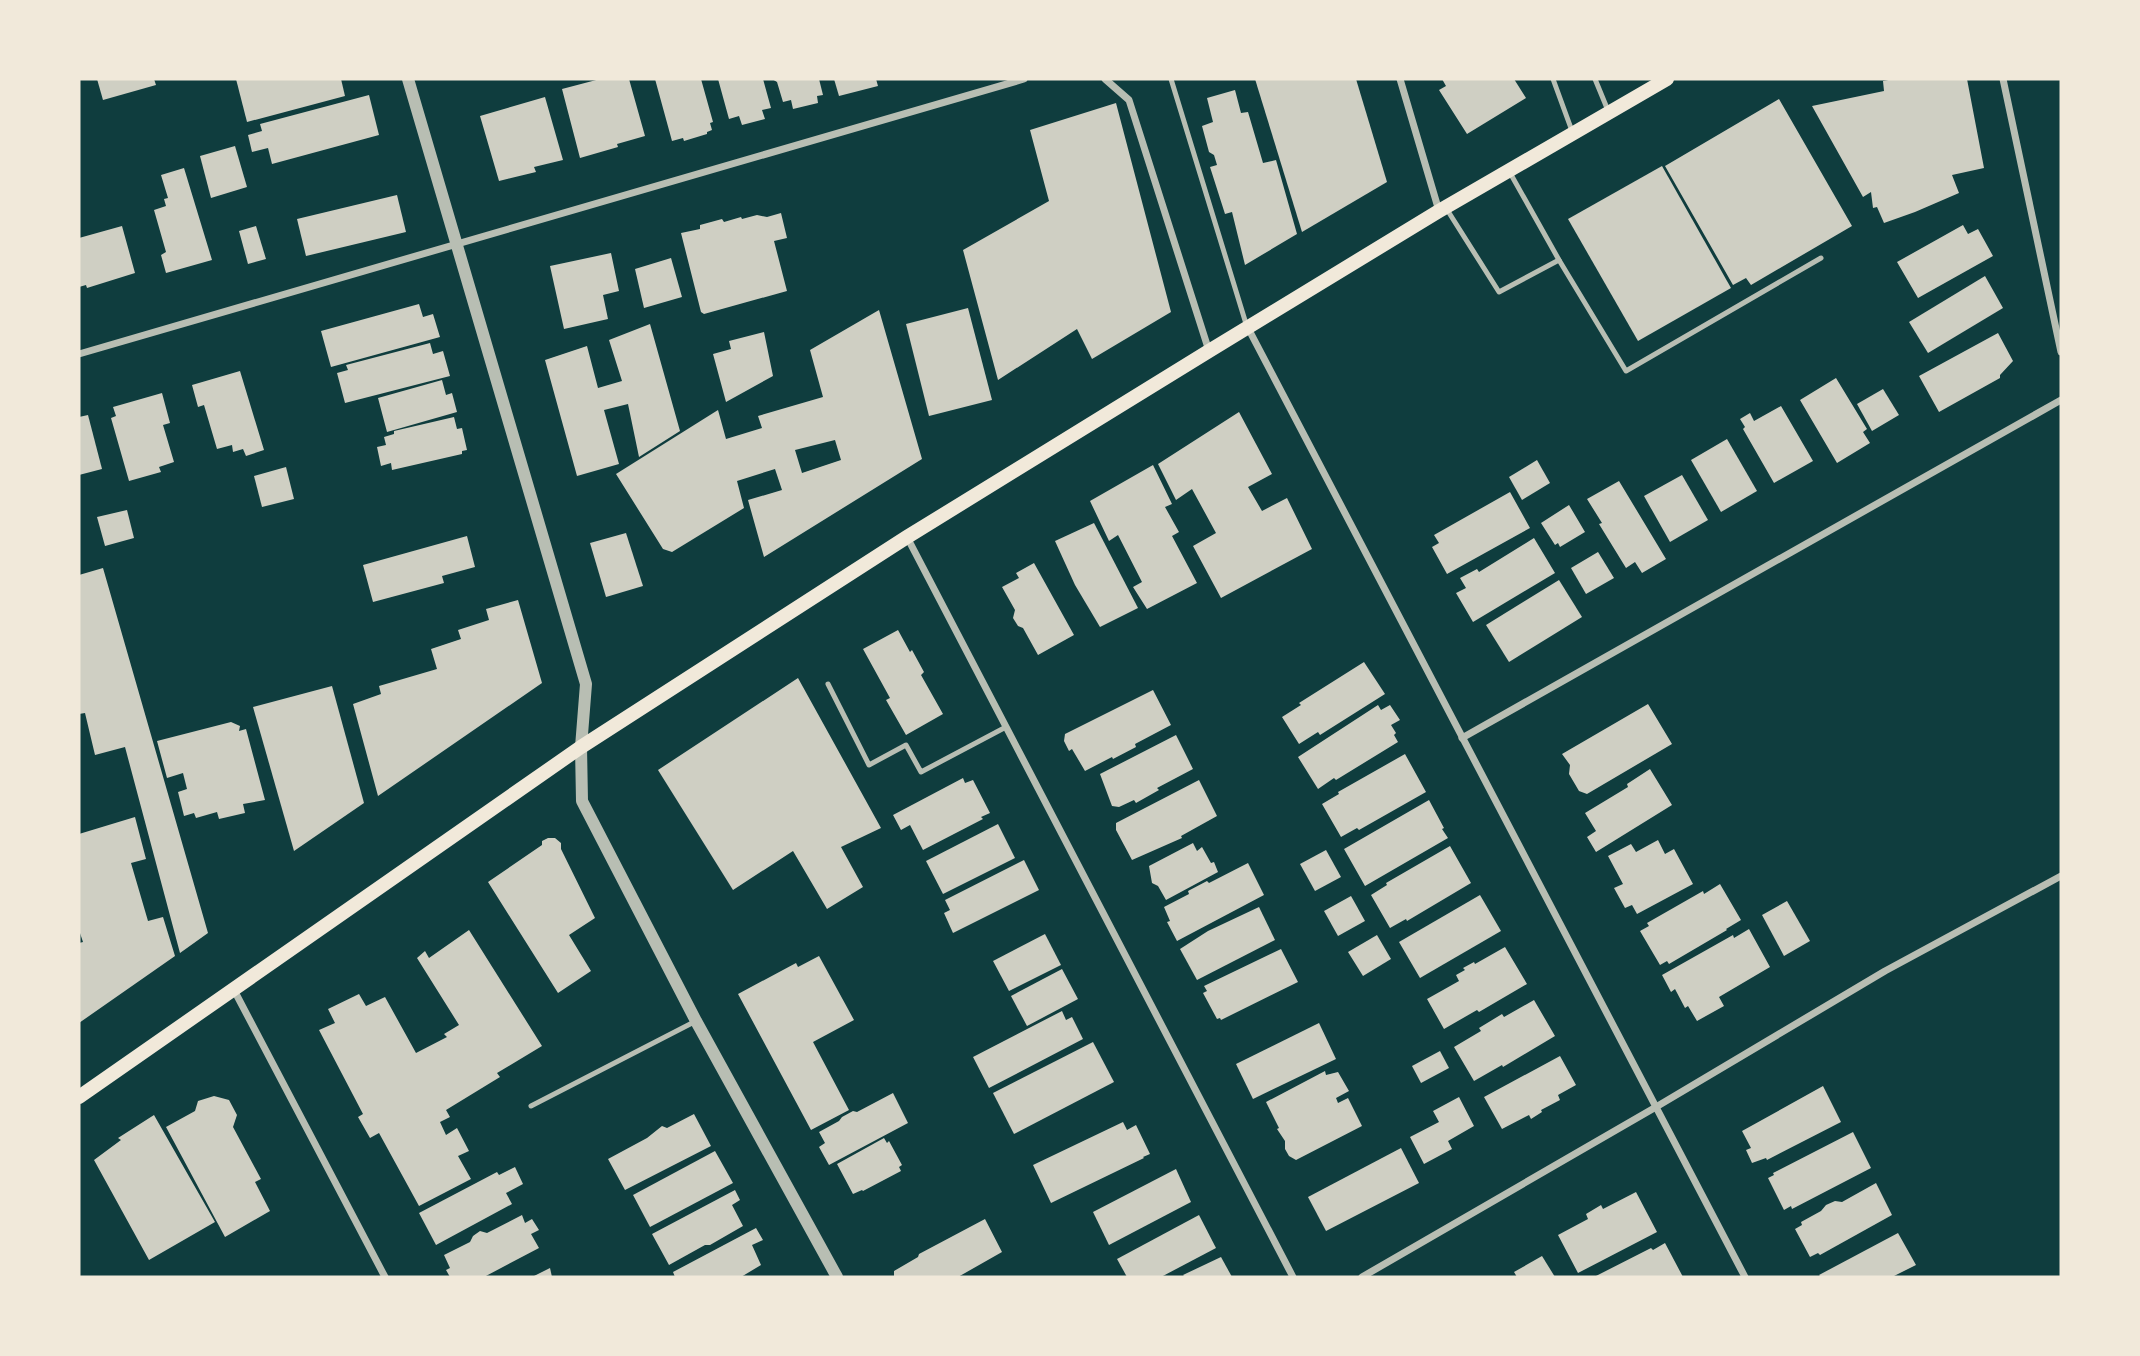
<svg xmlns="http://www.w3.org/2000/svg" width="2140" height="1356" font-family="'Source Sans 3',sans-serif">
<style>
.building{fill:#cfcfc3;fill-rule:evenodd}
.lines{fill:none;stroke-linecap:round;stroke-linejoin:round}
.service{stroke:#b8beb3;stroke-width:5}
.minor{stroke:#b8beb3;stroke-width:7}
.tertiary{stroke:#b8beb3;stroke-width:12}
.secondary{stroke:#f1e9da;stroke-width:14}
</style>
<rect width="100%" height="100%" fill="#0f3d3e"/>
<g class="building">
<path d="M97 79H154L156 85 103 100Z"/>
<path d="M236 79H341L345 96 247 122Z"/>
<path d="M600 79H629L645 136 617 144 618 147 580 158 562 89Z"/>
<path d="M655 79H701L713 122 710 123 712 130 707 132V134L684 141 683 138 672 141Z"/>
<path d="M718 79H763L771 108 762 110 765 119 742 125 739 116 729 119Z"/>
<path d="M772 79H819L823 95 817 96 818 103 793 109 791 100 783 102 777 82Z"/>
<path d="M834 79H876L878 86 839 96Z"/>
<path d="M1255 79H1356L1387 182 1302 232Z"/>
<path d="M1442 79H1514L1526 98 1467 134 1439 90 1446 86Z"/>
<path d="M1894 79H1967L1984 168 1952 175 1959 193 1915 212 1884 223 1877 207 1873 208 1871 192 1863 197 1812 106 1884 91 1883 81Z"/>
<path d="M1235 90 1241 113 1248 112 1263 163 1276 160 1297 234 1245 265 1232 212 1225 214 1210 167 1217 165 1214 155 1209 152 1202 126 1213 122 1207 98Z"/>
<path d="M369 95 379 135 272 164 268 148 252 152 248 135 262 131 260 124Z"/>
<path d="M545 97 563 160 534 167 536 172 499 181 480 116Z"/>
<path d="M1779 99 1852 226 1751 285 1746 278 1733 285 1665 166Z"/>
<path d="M1116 103 1171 312 1092 359 1077 329 998 380 963 250 1049 201 1030 130Z"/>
<path d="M235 146 247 187 211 198 200 156Z"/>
<path d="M1662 166 1731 288 1638 341 1568 219Z"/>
<path d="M184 168 212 260 166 273 161 255 166 252 154 210 166 206 164 199 168 198 161 175Z"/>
<path d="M397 195 406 232 306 256 297 219Z"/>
<path d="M781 213 787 238 774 241 787 291 704 314 701 312 681 233 700 229V225L722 219 724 222 741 217 742 219 757 215 767 217Z"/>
<path d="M1963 225 1968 234 1978 229 1993 256 1918 298 1897 262Z"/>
<path d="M122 226 135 273 87 288 86 285 79 287V238Z"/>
<path d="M256 226 266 259 248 264 239 231Z"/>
<path d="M611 253 619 291 603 295 608 319 564 329 550 266Z"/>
<path d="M671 258 682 297 644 308 635 269Z"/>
<path d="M1985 276 2003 308 1928 353 1909 322Z"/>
<path d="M419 304 423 317 433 314 440 337 331 367 321 331Z"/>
<path d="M968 308 992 400 929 416 906 324Z"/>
<path d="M879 310 922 459 764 557 748 500 782 490 775 469 737 481 744 508 672 552 663 549 616 474 718 410 726 439 762 428 758 416 823 397 810 350ZM835 440 841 460 802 473 795 450Z"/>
<path d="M650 324 680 431 639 457 628 404 604 410 619 464 577 476 545 360 587 346 598 388 622 381 609 340Z"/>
<path d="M764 332 773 376 726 402 713 354 731 349 729 341Z"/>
<path d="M1998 333 2013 361 2000 375V378L1939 412 1919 376Z"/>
<path d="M430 343 433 354 443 351 450 376 345 403 337 373 348 370 346 365Z"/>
<path d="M240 371 264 450 246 456 243 449 233 452 232 445 217 449 204 405 198 407 192 385Z"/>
<path d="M1836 378 1867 429 1863 432 1870 443 1837 463 1800 400Z"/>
<path d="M442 380 446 395 452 393 457 412 387 432 378 398Z"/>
<path d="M1883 389 1899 415 1872 431 1857 404Z"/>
<path d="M162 393 170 423 163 425 174 462 159 467 161 472 129 481 111 418 116 416 113 407Z"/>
<path d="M1781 406 1813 461 1774 483 1743 429 1745 427 1740 419 1750 413 1754 421Z"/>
<path d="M1239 412 1272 474 1248 487 1262 511 1287 498 1312 549 1221 598 1193 546 1216 533 1192 489 1176 500 1158 464Z"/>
<path d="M88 415 102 469 79 475V417Z"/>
<path d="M454 417 457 429 462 428 467 450 462 451V454L392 470 391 463 381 466 377 447 386 445 384 437 394 434V431Z"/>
<path d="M1727 439 1757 491 1721 512 1691 460Z"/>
<path d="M1537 460 1550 483 1522 500 1509 477Z"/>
<path d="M1153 465 1172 504 1165 507 1179 532 1172 536 1197 583 1147 609 1133 587 1142 582 1118 535 1109 541 1090 501Z"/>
<path d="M286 467 294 499 262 507 254 476Z"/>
<path d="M1682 475 1708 520 1670 542 1644 496Z"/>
<path d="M1619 481 1666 559 1642 573 1635 562 1626 568 1599 524 1602 523 1587 499Z"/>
<path d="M1510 492 1530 528 1447 574 1432 547 1439 543 1434 535Z"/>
<path d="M1569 505 1585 532 1560 547 1558 543 1555 545 1541 523Z"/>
<path d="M127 510 134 538 105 546 97 517Z"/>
<path d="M1094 523 1138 608 1100 627 1075 585 1055 541Z"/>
<path d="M626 533 643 586 606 597 590 543Z"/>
<path d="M467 536 475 567 442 576 444 583 373 602 363 565Z"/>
<path d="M1534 538 1555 573 1473 622 1456 593 1466 588 1460 578 1477 569 1479 572Z"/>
<path d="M1598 552 1614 578 1586 594 1571 568Z"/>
<path d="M1034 563 1074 635 1038 655 1023 628 1018 626 1013 618 1015 610 1002 587 1019 578 1016 573Z"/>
<path d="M103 568 208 933 180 953 125 747 95 755 85 713 79 714V575Z"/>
<path d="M1559 580 1582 617 1509 662 1486 625Z"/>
<path d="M518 600 542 683 378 796 353 704 381 694 379 686 437 669 431 649 461 639 458 630 489 620 486 609Z"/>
<path d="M898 630 910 652 912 650 924 672 921 675 943 714 906 735 886 700 890 698 863 649Z"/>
<path d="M1364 662 1385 694 1320 735 1318 732 1299 744 1282 717 1301 705 1299 703Z"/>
<path d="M798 678 881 828 841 847 863 887 827 909 793 851 733 890 658 770Z"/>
<path d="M332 686 364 803 294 851 253 707Z"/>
<path d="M1153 690 1171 725 1135 744 1136 747 1113 759 1112 757 1085 771 1072 749 1069 751 1064 741 1065 734Z"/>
<path d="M1648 704 1672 744 1587 794 1579 791 1569 774 1570 765 1562 754Z"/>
<path d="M1378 705 1381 710 1390 705 1400 720 1391 725 1396 733 1394 735 1398 742 1336 780 1334 778 1318 789 1298 757Z"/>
<path d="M231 722 240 726 239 731 246 729 265 800 243 804 245 813 219 819 217 812 196 818 194 813 184 816 178 792 187 789 183 773 167 778 157 741Z"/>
<path d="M1176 735 1193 769 1157 788 1159 790 1136 803 1134 800 1119 807 1112 806 1100 774Z"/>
<path d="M1405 754 1426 792 1359 830 1357 828 1341 837 1322 804 1339 794 1338 792Z"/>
<path d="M1650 769 1672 805 1596 852 1587 837 1596 831 1585 813 1628 787 1627 784Z"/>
<path d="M963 778 965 783 973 780 990 813 981 817 983 819 923 850 910 825 901 830 893 815Z"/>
<path d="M1199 780 1217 816 1181 836 1182 838 1132 860 1116 830V823Z"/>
<path d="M1429 800 1444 828 1442 829 1448 838 1365 886 1344 849Z"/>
<path d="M135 817 146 859 131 863 148 921 163 917 175 956 79 1023V943L83 942 79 930V834Z"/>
<path d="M998 824 1015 858 943 894 926 861Z"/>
<path d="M548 838H555L561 843V849L595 918 569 935 591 971 558 993 488 882 542 845V841Z"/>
<path d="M1658 840 1665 854 1674 849 1693 884 1637 914 1632 905 1625 908 1614 888 1623 884 1608 856 1631 844 1636 852Z"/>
<path d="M1193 843 1197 851 1202 847 1211 863 1214 862 1218 872 1166 900 1158 886 1152 883 1149 866Z"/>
<path d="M1450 846 1471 883 1407 921 1406 919 1390 928 1371 895 1387 885 1386 883Z"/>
<path d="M1326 850 1341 877 1315 891 1300 864Z"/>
<path d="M1024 860 1039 890 953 933 944 913 950 910 945 900Z"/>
<path d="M1248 863 1264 895 1177 941 1167 922 1170 921 1164 907 1189 894 1188 891 1207 881 1209 883Z"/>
<path d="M1720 884 1741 920 1726 929 1727 930 1669 964 1667 961 1660 965 1640 931 1649 926 1647 923 1703 891 1704 894Z"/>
<path d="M1480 895 1501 931 1420 978 1399 942Z"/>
<path d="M1351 896 1365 921 1338 936 1324 911Z"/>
<path d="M1787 901 1810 941 1784 956 1762 915Z"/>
<path d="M1259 907 1275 940 1197 980 1180 949 1208 931Z"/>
<path d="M1749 929 1770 967 1719 997 1724 1006 1697 1021 1688 1006 1685 1008 1675 989 1671 992 1662 975 1733 935 1734 938Z"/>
<path d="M469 930 542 1046 497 1073 500 1077 446 1110 450 1117 440 1122 446 1135 457 1128 469 1151 458 1156 471 1179 419 1206 379 1133 370 1138 358 1117 363 1114 319 1030 335 1023 328 1009 359 994 366 1006 385 997 416 1053 447 1037 444 1034 459 1025 417 958 425 951 429 958Z"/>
<path d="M1045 934 1061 965 1009 991 993 961Z"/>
<path d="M1377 935 1391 959 1363 976 1348 952Z"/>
<path d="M1505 947 1527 984 1479 1012 1477 1010 1444 1029 1427 999 1459 981 1456 975 1465 970 1463 968 1474 962 1475 964Z"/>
<path d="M1281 949 1298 982 1221 1020 1220 1018 1217 1019 1203 993 1207 991 1204 986Z"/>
<path d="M819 956 854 1020 813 1042 849 1110 811 1130 738 994 796 963 798 967Z"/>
<path d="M1062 969 1078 999 1027 1026 1011 996Z"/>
<path d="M1534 1000 1555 1036 1503 1067 1502 1065 1474 1081 1454 1047 1481 1031 1479 1028 1502 1014 1504 1017Z"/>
<path d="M1062 1011 1066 1020 1072 1017 1083 1039 989 1088 973 1057Z"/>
<path d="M1319 1023 1336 1059 1253 1099 1236 1064Z"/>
<path d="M1093 1042 1114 1082 1014 1134 993 1093Z"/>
<path d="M1440 1051 1449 1068 1421 1083 1412 1066Z"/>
<path d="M1560 1056 1576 1085 1558 1095 1560 1100 1541 1110 1542 1112 1531 1119 1529 1115 1502 1129 1484 1097Z"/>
<path d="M1325 1071 1326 1075 1338 1072 1349 1091 1336 1098 1338 1103 1348 1098 1362 1126 1296 1160 1289 1156 1285 1149V1141L1277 1129 1279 1128 1266 1102Z"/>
<path d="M1823 1086 1841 1122 1767 1160 1766 1158 1752 1163 1746 1150 1751 1148 1742 1131Z"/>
<path d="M893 1093 908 1123 829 1165 819 1147 825 1143 819 1132 839 1121 842 1117 853 1111 857 1112Z"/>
<path d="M214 1096 229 1100 237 1115 233 1127 261 1179 255 1182 270 1211 225 1237 166 1127 195 1111 198 1101Z"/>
<path d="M1459 1097 1474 1126 1448 1141 1452 1149 1424 1164 1410 1137 1439 1122 1433 1111Z"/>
<path d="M694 1114 711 1146 625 1190 608 1159 647 1138 662 1126 667 1128Z"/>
<path d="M154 1115 215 1222 149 1260 94 1160 121 1140 118 1138Z"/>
<path d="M1123 1122 1127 1130 1136 1125 1150 1154 1143 1157 1144 1158 1051 1203 1033 1165Z"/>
<path d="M1853 1132 1871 1168 1792 1209 1791 1206 1784 1210 1768 1178 1774 1175 1773 1173Z"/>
<path d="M884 1138 887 1143 889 1141 902 1165 899 1167 901 1171 863 1191 862 1190 853 1194 837 1164Z"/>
<path d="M1401 1148 1419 1183 1326 1231 1308 1197Z"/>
<path d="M715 1151 733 1183 650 1227 633 1195Z"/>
<path d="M515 1167 523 1184 506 1193 512 1204 436 1245 419 1213 497 1172 499 1175Z"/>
<path d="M1176 1169 1191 1202 1109 1245 1093 1212Z"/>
<path d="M1876 1183 1892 1215 1820 1255 1818 1253 1810 1257 1795 1229 1802 1225 1801 1222 1821 1211 1826 1205 1835 1201 1842 1202Z"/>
<path d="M735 1190 740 1200 732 1205 743 1226 710 1245H705L669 1265 652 1234Z"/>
<path d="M1636 1192 1657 1232 1578 1273 1558 1235 1588 1219 1586 1214 1601 1205 1603 1209Z"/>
<path d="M522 1215 525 1223 532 1219 539 1230 531 1234 539 1248 484 1277H450L446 1270 450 1268 444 1255 470 1242 473 1236 480 1231 487 1233Z"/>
<path d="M1199 1215 1216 1248 1161 1277H1127L1117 1259Z"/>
<path d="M985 1219 1002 1252 958 1277H894V1271L918 1257 919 1254Z"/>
<path d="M756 1228 763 1240 752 1245 761 1265 741 1277H675L673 1272Z"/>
<path d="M1898 1233 1916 1265 1892 1277H1821L1819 1275Z"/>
<path d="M1665 1243 1683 1277H1594L1651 1248 1653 1250Z"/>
<path d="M1542 1256 1555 1277H1517L1514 1272Z"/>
<path d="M1221 1257 1232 1277H1185L1183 1275Z"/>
<path d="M550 1268 552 1277H532Z"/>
</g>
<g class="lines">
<g class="service">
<path d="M1171 79 1247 327"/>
<path d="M1553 79 1572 131"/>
<path d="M1595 79 1609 113"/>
<path d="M1509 171 1559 260 1626 371 1821 258"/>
<path d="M1446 208 1499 292 1559 260"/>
<path d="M828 684 869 765 906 745 921 772 1006 727"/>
<path d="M531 1106 696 1021"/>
</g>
<g class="minor">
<path d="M1105 79 1129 100 1209 351"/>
<path d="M1400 79 1439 211"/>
<path d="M2003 79 2061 352"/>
<path d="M1248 328 1745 1277"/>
<path d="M79 354 1024 79"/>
<path d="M907 537 1293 1277"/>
<path d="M1462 738 2061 400"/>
<path d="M234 990 385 1277"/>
<path d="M1362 1277 1656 1107 1885 971 2061 876"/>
</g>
<path class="tertiary" d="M408 79 586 684 581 747 582 801 696 1021 837 1277"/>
<path class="secondary" d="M79 1097 581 747 907 537 1209 351 1439 211 1667 79"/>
</g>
<rect width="2140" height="1356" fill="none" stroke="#f1e9da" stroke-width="161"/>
</svg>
